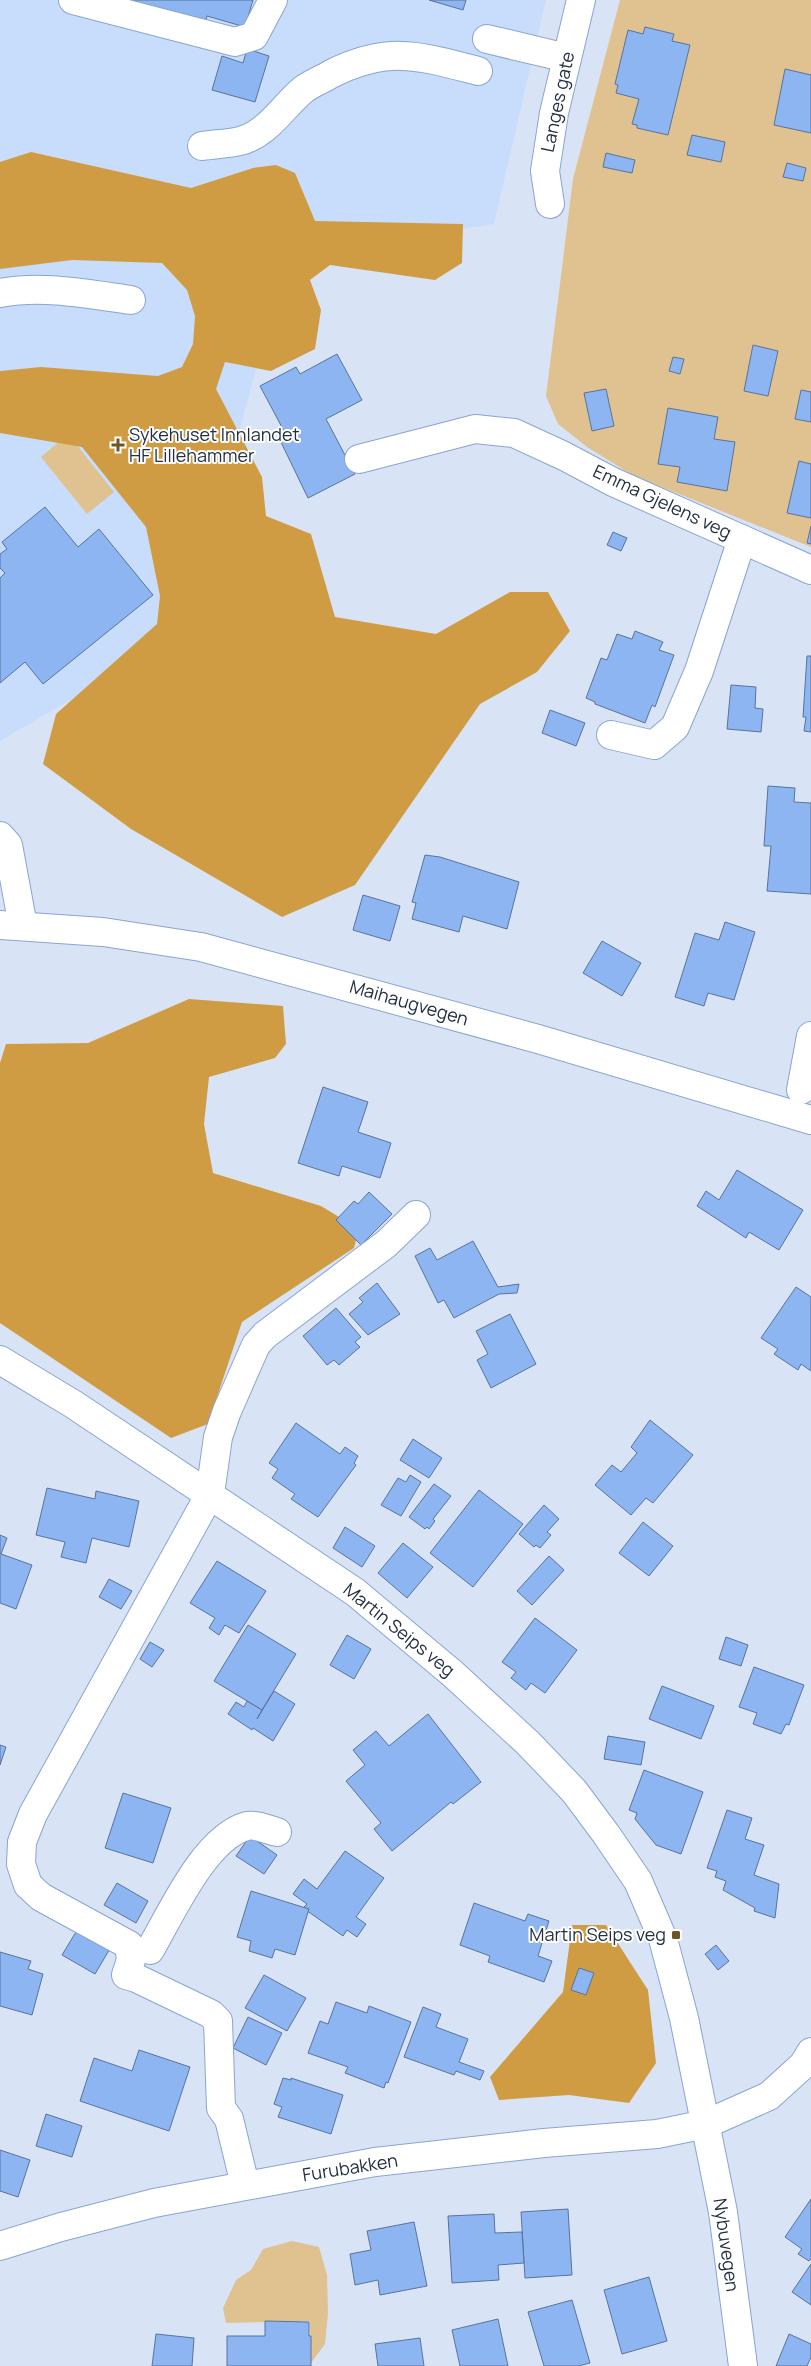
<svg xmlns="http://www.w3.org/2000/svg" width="811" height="2366" font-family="Manrope,sans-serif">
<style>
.built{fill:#c8ddfb}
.green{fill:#e0c190}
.forest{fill:#d09c43}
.building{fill:#8cb5f1;stroke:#59739b}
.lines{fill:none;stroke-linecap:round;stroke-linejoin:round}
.minor-casing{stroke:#89a5cf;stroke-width:30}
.minor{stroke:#fff;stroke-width:28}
.poi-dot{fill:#6f5426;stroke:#fff;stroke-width:2}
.labels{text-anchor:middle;stroke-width:4;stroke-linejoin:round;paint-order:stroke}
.street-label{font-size:18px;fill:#243041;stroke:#fff}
.poi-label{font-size:18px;fill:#243041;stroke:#fff;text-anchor:start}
</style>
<rect width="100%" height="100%" fill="#d8e4f6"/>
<path class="built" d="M0 0H546L494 224 287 256 184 634 0 741Z"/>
<g class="green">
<path d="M620 0H811V547L634 476 587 447 558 424 546 396 573 179Z"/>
<path d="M68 434 114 492 87 514 41 457Z"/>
<path d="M292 2241 319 2247 327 2275 328 2313 325 2344 311 2363 310 2321 226 2323 223 2308 236 2280 251 2270 263 2249Z"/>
</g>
<g class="forest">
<path d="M31 152 191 188 253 168 276 165 295 173 315 221 463 224 462 263 435 280 330 265 310 280 321 310 315 349 271 371 225 362 216 389 262 477 266 516 311 534 335 617 436 634 510 592H548L570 631 537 672 480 704 355 885 282 917 131 829 43 764 56 714 157 624 160 596 146 527 82 447 0 433V371L41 367 158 376 182 367 193 344 195 316 187 290 162 263 72 260 0 269V162Z"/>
<path d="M189 999 283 1006 286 1044 275 1058 209 1077 204 1124 213 1173 321 1206 359 1229 354 1248 242 1322 208 1424 171 1438 0 1323V1063L6 1044 88 1043Z"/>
<path d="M572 1925H606L648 1990 656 2063 629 2103 569 2095 499 2100 490 2077 563 1992Z"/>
</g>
<g class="building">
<path d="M97 0H253L245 27 207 16 203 30Z"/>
<path d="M429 0H466L463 10Z"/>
<path d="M645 27 674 34 672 41 690 45 668 135 637 128V125L632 124 639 99 616 93 618 85 615 84 628 30 643 34Z"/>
<path d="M247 49 269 56 255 102 212 90 222 56 243 63Z"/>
<path d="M785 69 811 75V133L774 125Z"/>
<path d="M692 135 725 142 721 162 687 155Z"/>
<path d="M606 153 635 160 632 173 603 167Z"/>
<path d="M787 163 806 168 803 181 783 177Z"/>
<path d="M753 345 778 351 768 396 744 391Z"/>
<path d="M337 354 362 400 326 419 355 474 308 498 278 436 285 433 260 386 296 367 300 374Z"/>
<path d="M673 357 684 359 680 374 669 371Z"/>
<path d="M606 389 614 426 592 431 584 393Z"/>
<path d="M801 390 811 392V422L795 419Z"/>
<path d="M668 408 718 417 714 439 735 442 727 491 677 482 680 467 658 464Z"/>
<path d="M799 461 811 464V518L787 513Z"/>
<path d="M45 507 78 547 99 529 153 595 43 684 25 662 0 683V578L5 573 0 568V554L7 549 2 542Z"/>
<path d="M811 526V544L807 543Z"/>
<path d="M613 532 627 538 621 551 607 545Z"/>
<path d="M635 631 663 642 659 650 674 655 655 707 652 705 645 723 595 704V702L586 698 601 658 607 660 617 634 632 639Z"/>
<path d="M807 656H811V732L804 731 806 717H803Z"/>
<path d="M731 685 756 687 755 708 763 709 761 732 727 729Z"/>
<path d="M550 710 585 723 576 746 542 733Z"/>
<path d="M768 786 795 788 794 802 811 803V894L767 891 771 846H764Z"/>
<path d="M425 855 440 857 519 882 507 929 463 916 459 932 412 919 416 903 412 902Z"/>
<path d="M363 895 400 906 390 941 353 930Z"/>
<path d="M725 922 755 932 734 1000 708 993 704 1006 675 997 695 933 719 940Z"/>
<path d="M602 941 641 963 622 996 583 973Z"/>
<path d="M323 1087 368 1102 358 1132 391 1143 380 1178 342 1166 339 1176 298 1163Z"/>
<path d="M737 1170 803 1210 779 1250 749 1232 746 1238 697 1206 706 1191 719 1200Z"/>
<path d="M369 1192 392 1214 361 1245 336 1220 354 1201 358 1204Z"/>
<path d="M473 1241 498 1287 519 1284 517 1293 499 1294 454 1318 444 1300 438 1303 415 1256 430 1248 437 1260Z"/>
<path d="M377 1283 400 1314 368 1335 349 1314 363 1302 359 1298Z"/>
<path d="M796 1287 811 1297V1371L801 1364 798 1370 774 1354 778 1349 761 1338Z"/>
<path d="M336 1308 361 1337 355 1342 360 1347 339 1365 334 1360 327 1365 303 1336Z"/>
<path d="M510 1314 536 1364 491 1388 477 1360 488 1354 476 1331Z"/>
<path d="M650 1420 693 1455 653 1503 646 1498 631 1515 595 1485 612 1465 621 1472 637 1453 631 1447Z"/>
<path d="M296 1423 340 1454 345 1447 358 1456 354 1463 356 1465 318 1517 291 1499 295 1494 272 1478 278 1469 269 1463Z"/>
<path d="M413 1439 442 1458 429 1478 400 1460Z"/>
<path d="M410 1475 421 1482 401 1516 381 1505 398 1478 406 1482Z"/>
<path d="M434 1484 451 1496 433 1519 435 1521 429 1529 427 1527 425 1529 409 1517Z"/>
<path d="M47 1488 95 1499 96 1491 139 1501 129 1547 92 1538 86 1563 61 1557 65 1542 36 1535Z"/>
<path d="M479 1490 523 1524 473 1587 430 1553Z"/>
<path d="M544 1505 559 1519 547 1532 551 1535 540 1548 536 1545 534 1547 519 1534Z"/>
<path d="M643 1522 673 1546 649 1576 619 1553Z"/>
<path d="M345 1527 375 1546 362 1567 333 1548Z"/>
<path d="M0 1535 7 1538 1 1554 32 1565 16 1609 0 1603Z"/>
<path d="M403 1543 433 1567 407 1598 378 1573Z"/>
<path d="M549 1556 564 1570 532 1605 517 1591Z"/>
<path d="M217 1561 266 1591 239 1633 225 1625 219 1635 209 1628 215 1618 190 1603Z"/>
<path d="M109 1579 132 1591 121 1609 99 1597Z"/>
<path d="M535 1618 577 1650 545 1693 531 1683 526 1690 511 1678 516 1672 502 1662Z"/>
<path d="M248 1625 296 1654 262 1710 214 1681Z"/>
<path d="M347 1635 371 1649 354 1679 330 1665Z"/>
<path d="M726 1637 748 1645 741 1666 719 1659Z"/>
<path d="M150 1642 164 1650 152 1667 140 1659Z"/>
<path d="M754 1667 804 1685 789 1725 786 1724 781 1734 753 1724 757 1713 739 1707Z"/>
<path d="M662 1686 714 1706 701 1739 649 1719Z"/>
<path d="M274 1691 295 1704 273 1741 253 1728 252 1730 228 1714 236 1702 244 1707 247 1701 262 1710 257 1719Z"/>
<path d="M428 1714 481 1782 453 1804 451 1802 392 1851 374 1829 381 1823 346 1781 365 1765 353 1750 376 1731 389 1746Z"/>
<path d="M608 1736 645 1742 641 1765 604 1759Z"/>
<path d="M0 1745 6 1747 0 1765Z"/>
<path d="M644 1770 703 1792 681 1854 656 1845 635 1819 637 1813 629 1810Z"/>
<path d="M123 1793 171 1808 153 1863 105 1848Z"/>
<path d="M727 1810 752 1818 745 1839 764 1845 754 1875 779 1884 775 1918 754 1911 755 1908 723 1890 726 1881 715 1877 717 1871 707 1868Z"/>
<path d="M250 1836 277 1855 264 1874 236 1856Z"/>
<path d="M345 1851 384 1878 356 1917 366 1924 357 1937 347 1930 343 1936 303 1908 307 1904 293 1894 304 1879 317 1889Z"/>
<path d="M117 1883 148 1901 136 1923 104 1905Z"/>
<path d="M251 1891 309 1909 295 1955 275 1949 272 1958 249 1951 251 1941 237 1937Z"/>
<path d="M474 1903 525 1921 528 1914 549 1921 538 1956 552 1961 544 1982 488 1962 490 1956 460 1945Z"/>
<path d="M79 1927 111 1947 95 1974 62 1955Z"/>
<path d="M716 1945 729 1961 718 1970 705 1954Z"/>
<path d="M0 1952 31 1961 28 1969 43 1974 32 2015 0 2006Z"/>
<path d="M579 1968 594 1973 586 1995 571 1990Z"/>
<path d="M264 1975 306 1998 287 2031 245 2008Z"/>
<path d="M336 2002 367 2013 369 2006 411 2022 388 2083 386 2082 384 2088 345 2073 348 2067 308 2053 320 2021 328 2024Z"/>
<path d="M423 2007 441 2014 436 2027 468 2039 459 2062 484 2071 480 2080 456 2071 454 2075 404 2057Z"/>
<path d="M248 2017 282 2033 266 2065 233 2048Z"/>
<path d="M139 2050 190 2067 169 2131 80 2101 94 2058 132 2071Z"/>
<path d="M283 2078 291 2080V2078L343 2095 331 2134 278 2117 282 2107 274 2104Z"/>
<path d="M46 2114 82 2126 72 2157 36 2146Z"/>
<path d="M0 2150 30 2160 18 2197 0 2191Z"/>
<path d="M811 2199V2259L809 2261 798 2254 802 2249 785 2237Z"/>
<path d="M568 2209 572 2275 525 2278 521 2212Z"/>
<path d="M494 2214 495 2233 522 2232 524 2263 498 2265 499 2280 452 2283 448 2216Z"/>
<path d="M414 2222 427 2286 380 2295 378 2280 355 2285 350 2254 371 2250 367 2231Z"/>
<path d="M811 2264V2305L792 2292Z"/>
<path d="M649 2277 667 2341 622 2354 604 2290Z"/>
<path d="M572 2300 590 2363 578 2366H544L528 2312Z"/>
<path d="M498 2319 508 2366H460L452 2330Z"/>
<path d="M265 2321 309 2322V2336H311V2366H227V2336H265Z"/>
<path d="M156 2334 194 2338 192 2366H152Z"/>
<path d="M789 2334 811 2344V2357L807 2366H776Z"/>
<path d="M420 2338 424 2366H378L375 2344Z"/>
</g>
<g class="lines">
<defs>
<g id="minor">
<path d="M73 0 235 42 254 36 273 0"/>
<path d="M487 39 567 58"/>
<path d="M202 146C214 144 228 144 240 141 268 134 283 106 304 89 312 83 323 79 331 74 389 45 420 56 478 71"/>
<path d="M550 204 545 171 554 113 581 0"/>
<path d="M0 293C43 285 88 294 131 300"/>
<path d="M359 459 475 429 514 433 564 456 613 482 811 570"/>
<path d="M611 735 654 745 675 727 699 671 742 539"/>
<path d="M0 836 8 845 23 926"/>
<path d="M0 925 103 932 201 947 538 1039 811 1120"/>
<path d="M801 1090 811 1036"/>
<path d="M0 1360 73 1404 355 1592 453 1674 528 1743 574 1791 606 1834 638 1881 663 1939 684 2018 723 2212 743 2366"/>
<path d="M150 1950C171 1914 205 1837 247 1826 255 1824 269 1830 277 1832"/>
<path d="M245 2185 229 2119 221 2108 218 2021 211 2014 136 1978 126 1975 131 1960 129 1945 41 1897 28 1885 21 1864 22 1842 33 1814 210 1494 218 1437 227 1411 256 1345 265 1335 386 1244 416 1215"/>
<path d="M0 2246 61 2227 154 2203 375 2162 544 2143 657 2134 706 2124 769 2096 803 2065 811 2052"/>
</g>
</defs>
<use href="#minor" class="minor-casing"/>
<use href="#minor" class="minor"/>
</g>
<g class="poi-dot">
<path d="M115.5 437.5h5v5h5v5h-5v5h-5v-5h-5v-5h5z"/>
<rect x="671" y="1930" width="10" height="10" rx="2.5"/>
</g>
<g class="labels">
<g class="street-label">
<text transform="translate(558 102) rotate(-78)" y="6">Langes gate</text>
<text transform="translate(662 502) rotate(25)" y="6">Emma Gjelens veg</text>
<text transform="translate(409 1003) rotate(16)" y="6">Maihaugvegen</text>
<text transform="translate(399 1630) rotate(39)" y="6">Martin Seips veg</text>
<text transform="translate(350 2168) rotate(-9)" y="6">Furubakken</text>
<text transform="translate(726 2245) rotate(82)" y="6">Nybuvegen</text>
</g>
<g class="poi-label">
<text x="129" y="441">Sykehuset Innlandet<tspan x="129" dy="21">HF Lillehammer</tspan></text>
<text x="666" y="1941" text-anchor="end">Martin Seips veg</text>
</g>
</g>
</svg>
